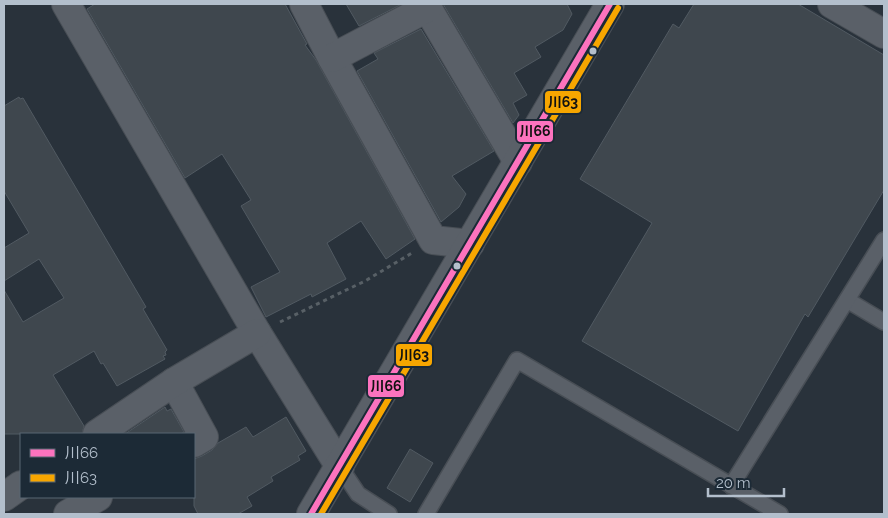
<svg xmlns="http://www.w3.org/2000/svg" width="888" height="518" font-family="Raleway,'Noto Sans JP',sans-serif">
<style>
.building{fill:#3f474e;stroke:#515a62}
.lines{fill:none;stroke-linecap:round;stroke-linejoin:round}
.service-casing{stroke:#484e55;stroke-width:18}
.minor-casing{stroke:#484e55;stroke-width:30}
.tertiary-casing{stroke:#484e55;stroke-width:30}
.path{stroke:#586066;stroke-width:3;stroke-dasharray:4 4;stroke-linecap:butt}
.service{stroke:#5a6068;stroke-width:15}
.minor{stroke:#5a6068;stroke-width:28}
.tertiary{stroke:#5a6068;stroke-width:28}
.bus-1-casing{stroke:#1c2a36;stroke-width:10}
.bus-2-casing{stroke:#1c2a36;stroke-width:10}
.bus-1{stroke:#fc73be;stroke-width:6}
.bus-2{stroke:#f7a600;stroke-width:6}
.bus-dot{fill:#b3bfcc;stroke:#1c2a36;stroke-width:2}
.line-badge{stroke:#1c2a36;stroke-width:2}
.pale-badge-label{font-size:14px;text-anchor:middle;font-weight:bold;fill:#111}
</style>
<rect width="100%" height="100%" fill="#29323b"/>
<g class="building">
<path d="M95 4H285L307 44 305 45 316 60 415 239 386 259 361 221 327 243 346 279 312 297 311 294 266 317 251 287 280 272 241 206 251 200 222 154 185 178 87 9Z"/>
<path d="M346 4H402L359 26Z"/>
<path d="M443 4H567L572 14 563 30 535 47 541 57 514 73 527 95 513 103 519 115 513 123Z"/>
<path d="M694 4H798L884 55V190L808 317 805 314 738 431 582 341 652 223 580 179 673 24 679 28Z"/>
<path d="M421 29 494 151 452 176 466 194 459 207 441 222 357 71 378 59 374 53Z"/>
<path d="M19 97 20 99 23 98 146 307 143 309 167 350 165 352 166 355 163 356 165 359 117 386 103 363 101 364 94 351 53 375 84 426 82 434H4V290L23 322 64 298 39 259 4 281V248L29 233 4 191V106Z"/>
<path d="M165 407 167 411 171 409 184 432 181 434H125Z"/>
<path d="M286 417 306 451 298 456 300 460 271 477 273 481 247 497 252 506 238 514H198L194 506V459L202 456 212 450 218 443 246 427 253 437Z"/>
<path d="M410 449 433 463 410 502 387 488Z"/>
</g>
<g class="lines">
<defs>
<g id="service">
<path d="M847 300 884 322"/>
<path d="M340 467 358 494 389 514"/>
<path d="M731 486 884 240"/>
<path d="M426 514 517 360 780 514"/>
</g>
<g id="minor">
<path d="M66 4 257 333 340 467"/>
<path d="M304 4 332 58 433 240 470 244"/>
<path d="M425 4 518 162"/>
<path d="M832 4 884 34"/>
<path d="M332 58 427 8"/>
<path d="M174 382 204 437 194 443"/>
<path d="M97 434 174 382 257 333"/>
<path d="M4 497 21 485"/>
<path d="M68 514 98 497"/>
</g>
<path id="tertiary" d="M311 514 610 4"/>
</defs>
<use href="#service" class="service-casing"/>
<use href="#minor" class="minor-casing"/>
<use href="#tertiary" class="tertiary-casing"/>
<path class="path" d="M280 322 365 281 412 253"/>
<use href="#service" class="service"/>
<use href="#minor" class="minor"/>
<use href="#tertiary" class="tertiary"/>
<defs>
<path id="bus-1" d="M311 514 610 4"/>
<path id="bus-2" d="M321 514 618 8"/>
</defs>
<use href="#bus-1" class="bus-1-casing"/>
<use href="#bus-2" class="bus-2-casing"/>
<use href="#bus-1" class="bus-1"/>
<use href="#bus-2" class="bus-2"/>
</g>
<g class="bus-dot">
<circle cx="593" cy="51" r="4.5"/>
<circle cx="457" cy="266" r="4.5"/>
</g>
<g class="line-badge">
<rect x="544" y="90" width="38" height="24" rx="5" fill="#f7a600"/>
<rect x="516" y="120" width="38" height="23" rx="5" fill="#fc73be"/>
<rect x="395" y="343" width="38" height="24" rx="5" fill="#f7a600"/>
<rect x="367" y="374" width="38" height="24" rx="5" fill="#fc73be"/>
</g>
<g class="pale-badge-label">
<text x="563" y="107">川63</text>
<text x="535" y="136">川66</text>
<text x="414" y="360">川63</text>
<text x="386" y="391">川66</text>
</g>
<rect width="888" height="518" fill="none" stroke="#b3bfcc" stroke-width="10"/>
<rect x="20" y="433" width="175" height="65" fill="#1c2a36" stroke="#586672"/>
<rect x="30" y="449" width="25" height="8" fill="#fc73be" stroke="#586672"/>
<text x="65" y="458" font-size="15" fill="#b3bfcc">川66</text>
<rect x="30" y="474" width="25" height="8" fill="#f7a600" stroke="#586672"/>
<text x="65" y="483" font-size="15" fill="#b3bfcc">川63</text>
<path d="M708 488v8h76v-8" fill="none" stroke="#b3bfcc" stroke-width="2.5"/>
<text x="716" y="488" font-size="15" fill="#b3bfcc" stroke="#1c2a36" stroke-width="4" paint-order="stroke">20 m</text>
</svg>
